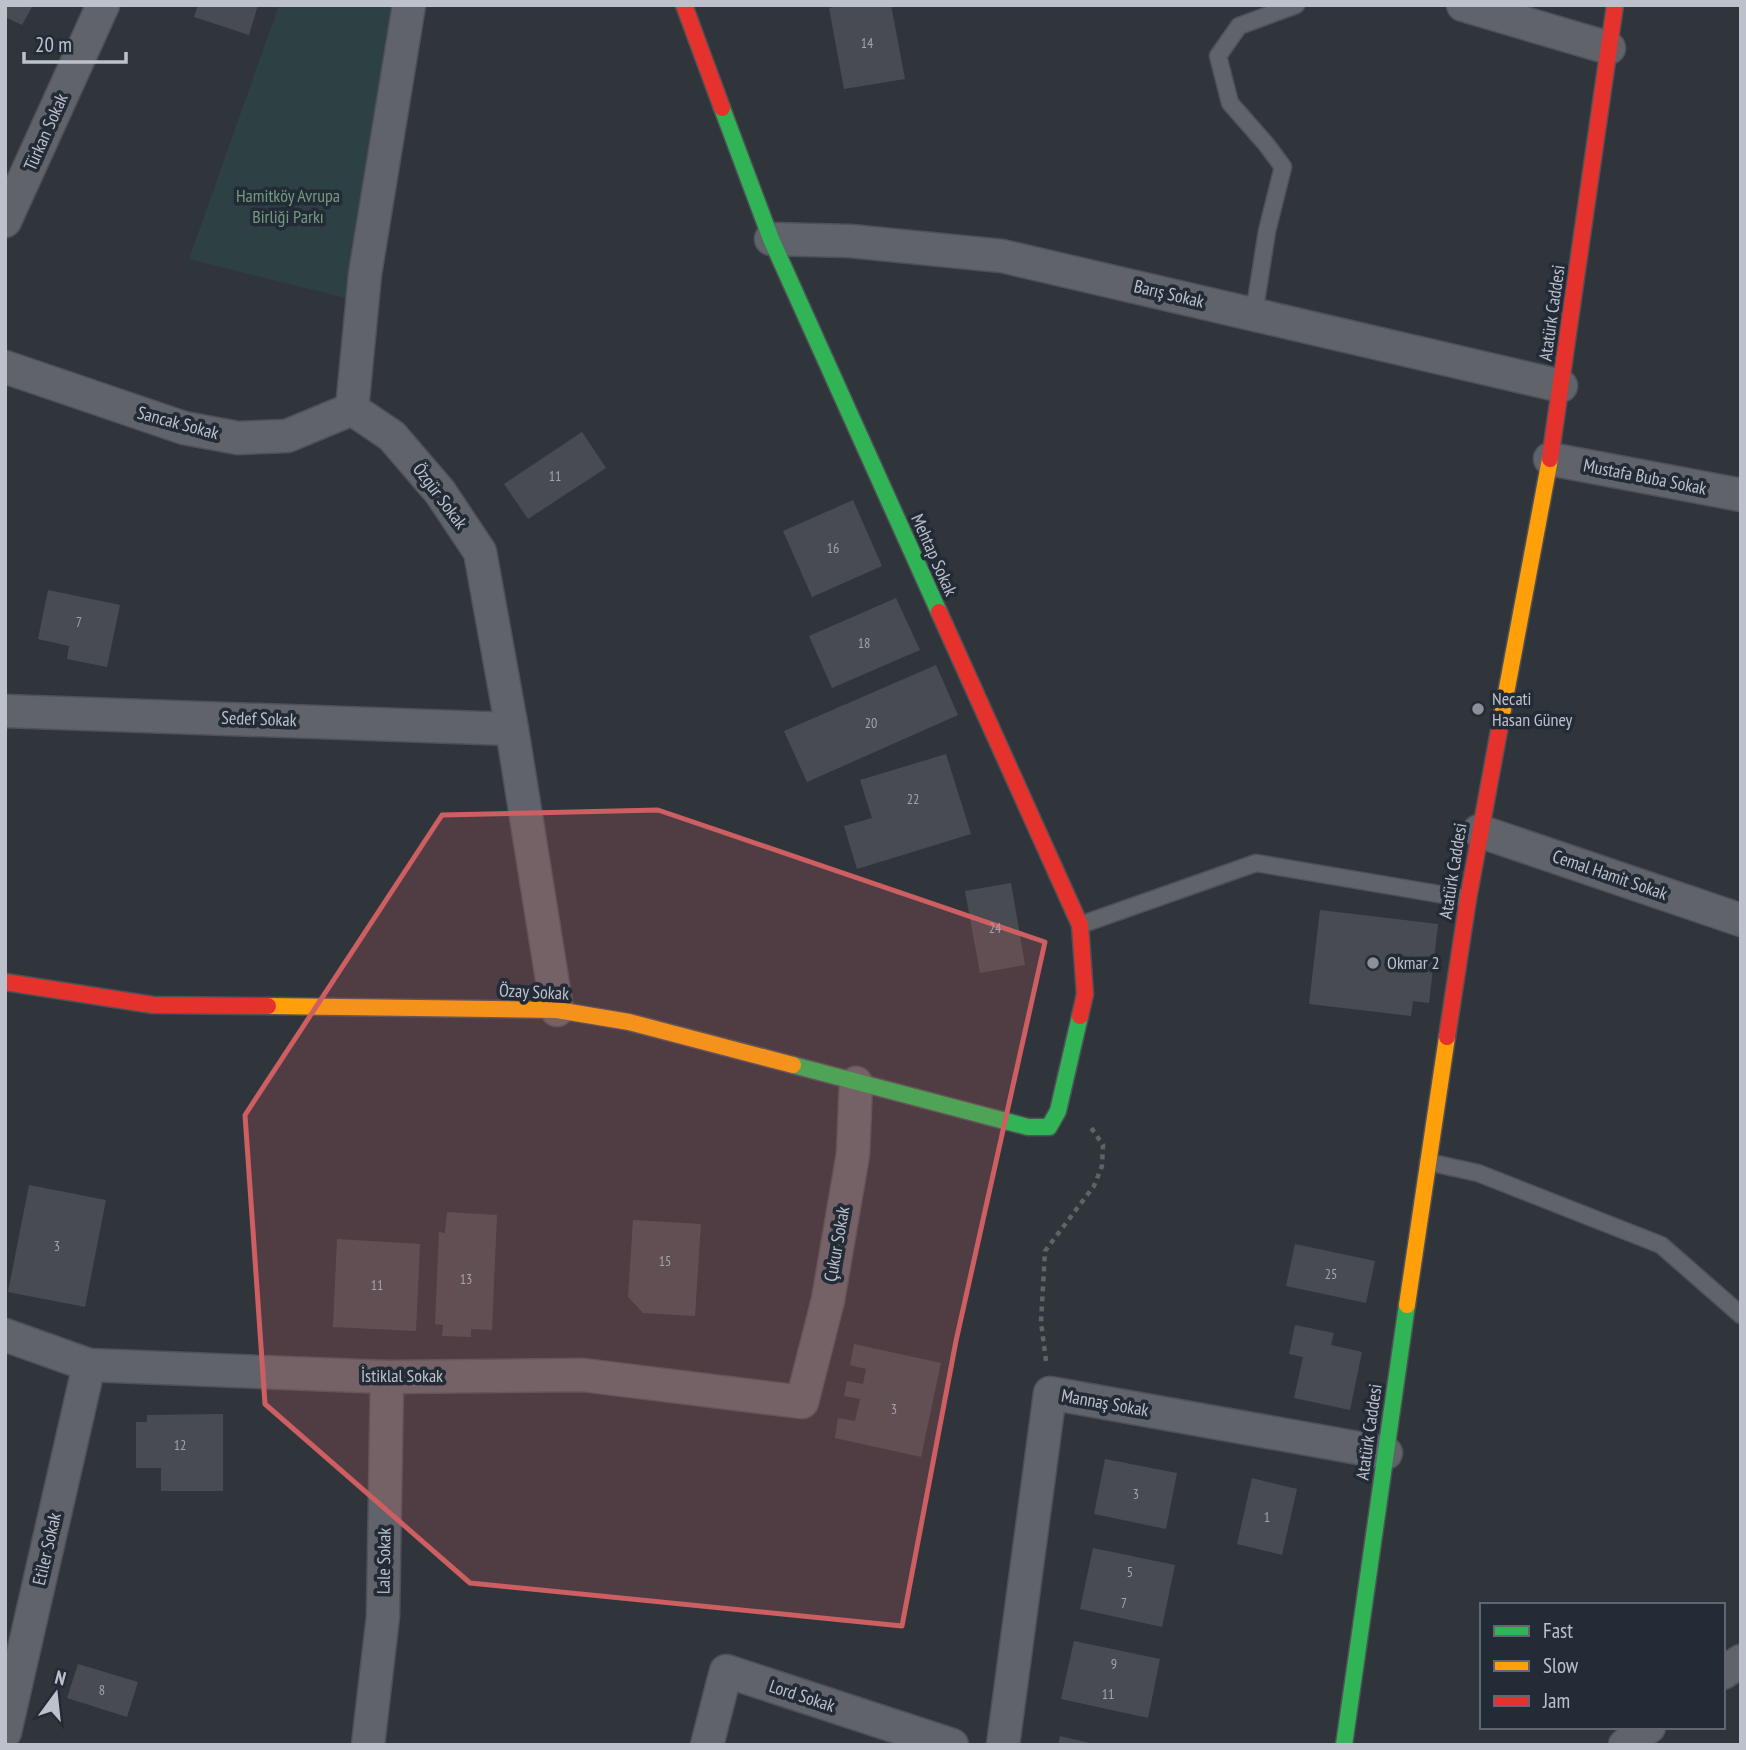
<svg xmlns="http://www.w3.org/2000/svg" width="1746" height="1750" font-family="'PT Sans Narrow',sans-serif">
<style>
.green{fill:#2d4043}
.building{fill:#484c52}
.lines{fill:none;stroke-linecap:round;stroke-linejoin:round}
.lane-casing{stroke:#4e5157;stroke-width:19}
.street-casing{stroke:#4e5157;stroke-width:35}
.fast-casing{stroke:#4e5157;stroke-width:19}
.slow-casing{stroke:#4e5157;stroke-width:19}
.jam-casing{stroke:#4e5157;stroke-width:19}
.path{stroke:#5e6368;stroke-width:4.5;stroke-dasharray:5 5;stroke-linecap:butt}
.lane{stroke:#60636a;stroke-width:16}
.street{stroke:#60636a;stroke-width:32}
.fast{stroke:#30b455;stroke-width:16}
.slow{stroke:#ff9f0a;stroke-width:16}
.jam{stroke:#e5322d;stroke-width:16}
.marked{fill:#cd5e61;fill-opacity:0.2;stroke:#cd5e61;stroke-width:5;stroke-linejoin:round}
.poi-dot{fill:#8b9099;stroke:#232b37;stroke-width:2.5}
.labels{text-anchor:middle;stroke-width:7;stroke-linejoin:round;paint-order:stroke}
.number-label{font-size:14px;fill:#9fa4ad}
.street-label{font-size:18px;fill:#bcc1cb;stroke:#232b37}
.park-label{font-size:18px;fill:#759a7e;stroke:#232b37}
.poi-label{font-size:18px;fill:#bcc1cb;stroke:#232b37;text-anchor:start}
</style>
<rect width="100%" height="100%" fill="#30353c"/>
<path class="green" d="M279 5H393L350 299 189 259Z"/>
<g class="building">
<path d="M5 5H33L22 25 5 17Z"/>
<path d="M198 5H258L249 35 194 17Z"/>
<path d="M844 5H891L905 79 844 89 829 8Z"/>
<path d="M582 432 606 468 528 519 504 484Z"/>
<path d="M853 500 882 566 812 597 783 531Z"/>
<path d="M48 590 120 605 107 667 67 659 69 646 38 639Z"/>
<path d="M896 598 920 650 832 688 809 636Z"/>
<path d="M936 665 958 715 807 782 784 731Z"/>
<path d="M946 754 971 834 857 869 844 826 872 818 860 780Z"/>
<path d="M1011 883 1025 965 980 973 965 891Z"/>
<path d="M1320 910 1438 924 1429 1003 1413 1001 1411 1016 1309 1004Z"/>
<path d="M29 1185 106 1200 85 1307 8 1292Z"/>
<path d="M447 1212 497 1215 492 1330 471 1329V1337L442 1336 443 1325 435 1324 439 1232 445 1233Z"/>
<path d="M633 1220 701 1224 695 1316 643 1313 628 1297Z"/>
<path d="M337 1239 420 1244 416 1331 333 1327Z"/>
<path d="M1295 1244 1375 1261 1366 1303 1286 1286Z"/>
<path d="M1295 1325 1334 1333 1331 1345 1362 1352 1350 1410 1294 1398 1303 1357 1289 1354Z"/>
<path d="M854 1344 941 1363 921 1457 835 1438 838 1418 855 1421 860 1399 844 1396 847 1381 863 1384 866 1369 850 1365Z"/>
<path d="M223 1414V1491H161V1468H136V1422H147V1415Z"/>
<path d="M1105 1459 1177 1473 1166 1529 1094 1514Z"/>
<path d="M1252 1478 1297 1489 1282 1555 1237 1544Z"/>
<path d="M1093 1548 1175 1565 1162 1627 1080 1609Z"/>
<path d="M1074 1641 1160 1659 1148 1718 1061 1699Z"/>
<path d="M78 1664 138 1682 127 1717 67 1698Z"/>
<path d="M1060 1736 1094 1744 1093 1745H1058Z"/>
</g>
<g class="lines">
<defs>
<g id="lane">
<path d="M1254 314 1267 231 1283 167 1266 144 1230 103 1218 56 1239 26 1296 5"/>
<path d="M1080 925 1256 863 1468 899"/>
<path d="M1428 1162 1478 1173 1661 1245 1741 1315"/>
</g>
<g id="street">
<path d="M1463 5 1609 48"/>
<path d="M5 221 103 5"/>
<path d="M771 239 850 241 1002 256 1561 386"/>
<path d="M5 367 184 428 238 438 287 436 352 409"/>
<path d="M352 409 392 436 440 492 480 552 512 729 557 1010"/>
<path d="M352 409 365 274 409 5"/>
<path d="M1550 459 1741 495"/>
<path d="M5 711 512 729"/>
<path d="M1479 831 1741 920"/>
<path d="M5 1335 89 1365 387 1377 583 1375 802 1402 828 1300 853 1154 856 1083"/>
<path d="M1723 1673 1741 1661"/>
<path d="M5 1732 89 1365"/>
<path d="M368 1745 383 1616 387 1377"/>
<path d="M707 1745 726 1671 952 1745"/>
<path d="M1003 1745 1050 1393 1386 1453"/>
<path d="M1625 1745 1649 1727"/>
</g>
<g id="fast">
<path d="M722 108 771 239 939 612"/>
<path d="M793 1065 1028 1127H1049L1058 1111 1080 1016"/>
<path d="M1344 1745 1407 1305"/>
</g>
<g id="slow">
<path d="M1501 720 1550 459"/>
<path d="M268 1006 557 1010 629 1022 793 1065"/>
<path d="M1407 1305 1447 1037"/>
</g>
<g id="jam">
<path d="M684 5 722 108"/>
<path d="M1550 459 1615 5"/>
<path d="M939 612 1080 925 1085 994 1080 1016"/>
<path d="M5 982 153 1005 268 1006"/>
<path d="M1447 1037 1468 899 1501 720"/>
</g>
</defs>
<use href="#lane" class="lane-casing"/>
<use href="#street" class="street-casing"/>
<use href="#fast" class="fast-casing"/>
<use href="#slow" class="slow-casing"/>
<use href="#jam" class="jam-casing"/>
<path class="path" d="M1046 1361 1041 1322 1045 1251 1094 1186 1102 1166 1103 1145 1090 1126"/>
<use href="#lane" class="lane"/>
<use href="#street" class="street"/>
<use href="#fast" class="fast"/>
<use href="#slow" class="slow"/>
<use href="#jam" class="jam"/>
</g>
<path class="marked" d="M658 810 1045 942 956 1341 902 1626 470 1583 265 1404 245 1115 442 815Z"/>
<g class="poi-dot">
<circle cx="1478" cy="709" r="7"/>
<circle cx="1373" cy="963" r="7"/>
</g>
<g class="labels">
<g class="number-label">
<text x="867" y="48">14</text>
<text x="555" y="481">11</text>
<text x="833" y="553">16</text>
<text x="79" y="627">7</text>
<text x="864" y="648">18</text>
<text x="871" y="728">20</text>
<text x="913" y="804">22</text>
<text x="995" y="933">24</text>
<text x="57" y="1251">3</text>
<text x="665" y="1266">15</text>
<text x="1331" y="1279">25</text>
<text x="466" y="1284">13</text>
<text x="377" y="1290">11</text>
<text x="894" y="1414">3</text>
<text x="180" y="1450">12</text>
<text x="1136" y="1499">3</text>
<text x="1267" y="1522">1</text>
<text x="1130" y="1577">5</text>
<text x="1124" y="1608">7</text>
<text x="1114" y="1669">9</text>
<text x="102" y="1695">8</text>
<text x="1108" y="1699">11</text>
</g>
<g class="street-label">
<text transform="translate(46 132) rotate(-66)" y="6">Türkan Sokak</text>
<text transform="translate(1169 294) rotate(13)" y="6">Barış Sokak</text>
<text transform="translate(1552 313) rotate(-82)" y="6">Atatürk Caddesi</text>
<text transform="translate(178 423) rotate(15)" y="6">Sancak Sokak</text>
<text transform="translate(1645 477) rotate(11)" y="6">Mustafa Buba Sokak</text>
<text transform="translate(440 496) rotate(53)" y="6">Özgür Sokak</text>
<text transform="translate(934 555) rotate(66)" y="6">Mehtap Sokak</text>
<text transform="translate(259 719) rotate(2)" y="6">Sedef Sokak</text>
<text transform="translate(1453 871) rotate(-81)" y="6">Atatürk Caddesi</text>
<text transform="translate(1610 875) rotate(19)" y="6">Cemal Hamit Sokak</text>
<text transform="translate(534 992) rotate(3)" y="6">Özay Sokak</text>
<text transform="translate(837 1244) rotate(-80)" y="6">Çukur Sokak</text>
<text x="402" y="1382">İstiklal Sokak</text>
<text transform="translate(1105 1403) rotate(10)" y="6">Mannaş Sokak</text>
<text transform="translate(1369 1432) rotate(-82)" y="6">Atatürk Caddesi</text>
<text transform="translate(47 1549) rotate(-77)" y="6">Etiler Sokak</text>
<text transform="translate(384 1561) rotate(-89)" y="6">Lale Sokak</text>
<text transform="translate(802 1696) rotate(18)" y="6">Lord Sokak</text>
</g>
<g class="park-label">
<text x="288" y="202">Hamitköy Avrupa<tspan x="288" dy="21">Birliği Parkı</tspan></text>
</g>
<g class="poi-label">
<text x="1492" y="705">Necati<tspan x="1492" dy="21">Hasan Güney</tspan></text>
<text x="1387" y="969">Okmar 2</text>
</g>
</g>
<rect width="1746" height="1750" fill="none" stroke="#bcc1cb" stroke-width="14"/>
<rect x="1480" y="1603" width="245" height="126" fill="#232b37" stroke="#606772" stroke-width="2"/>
<rect x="1494" y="1626" width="35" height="10" fill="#30b455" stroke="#606772" stroke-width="2"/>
<text x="1543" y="1638" font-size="21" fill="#bcc1cb">Fast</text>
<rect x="1494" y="1661" width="35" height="10" fill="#ff9f0a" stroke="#606772" stroke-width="2"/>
<text x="1543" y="1673" font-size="21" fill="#bcc1cb">Slow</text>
<rect x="1494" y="1696" width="35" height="10" fill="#e5322d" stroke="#606772" stroke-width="2"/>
<text x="1543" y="1708" font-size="21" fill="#bcc1cb">Jam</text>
<g transform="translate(56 1694) rotate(15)" stroke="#232b37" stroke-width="5" paint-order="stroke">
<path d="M0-5L12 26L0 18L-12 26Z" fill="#bcc1cb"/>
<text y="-10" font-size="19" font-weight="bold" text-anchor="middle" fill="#bcc1cb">N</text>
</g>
<path d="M24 52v10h102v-10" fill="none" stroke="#bcc1cb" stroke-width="3.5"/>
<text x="35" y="52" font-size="21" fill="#bcc1cb" stroke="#232b37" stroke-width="5" paint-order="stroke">20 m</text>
</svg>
